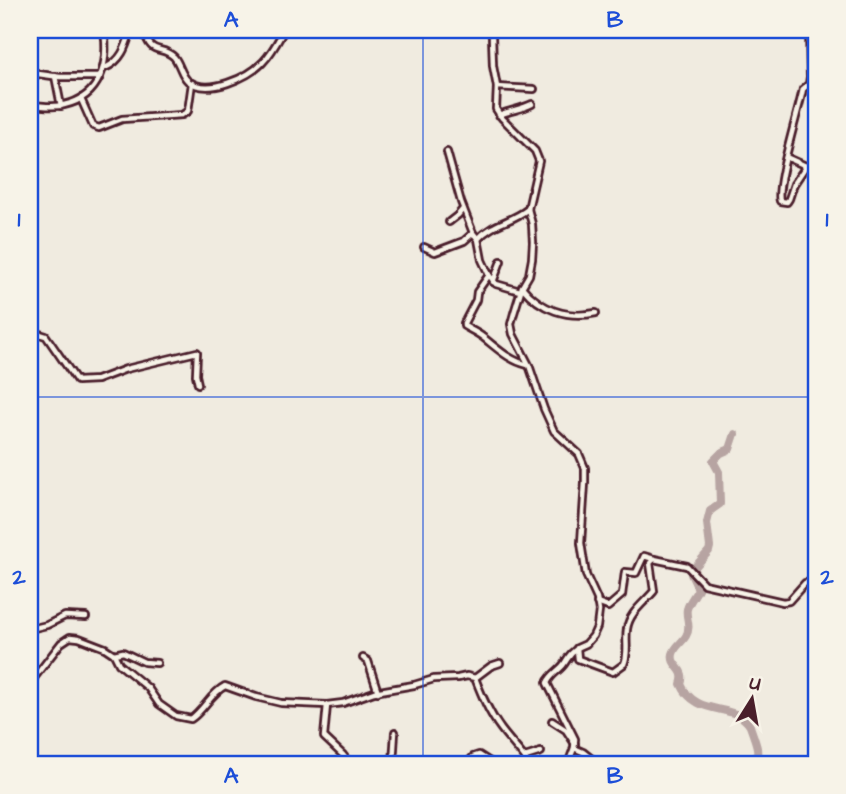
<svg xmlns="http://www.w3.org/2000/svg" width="846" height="794" font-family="'Architects Daughter',sans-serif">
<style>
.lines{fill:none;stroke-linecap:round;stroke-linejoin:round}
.river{stroke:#b7a4a2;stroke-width:8}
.street-casing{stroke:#4a1f2b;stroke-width:10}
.street{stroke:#f7f3e8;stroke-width:4.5}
.grid{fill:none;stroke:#1d4ed8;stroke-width:2;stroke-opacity:0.55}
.neatline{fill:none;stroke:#1d4ed8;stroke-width:2.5}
.grid-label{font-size:23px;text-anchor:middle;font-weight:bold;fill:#1d4ed8}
</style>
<rect width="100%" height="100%" fill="#f0ebe0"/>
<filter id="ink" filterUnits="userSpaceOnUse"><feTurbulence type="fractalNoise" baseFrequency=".0143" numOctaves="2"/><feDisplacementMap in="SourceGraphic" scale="14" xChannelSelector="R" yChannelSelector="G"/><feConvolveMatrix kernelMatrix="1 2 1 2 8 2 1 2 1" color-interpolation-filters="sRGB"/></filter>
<g filter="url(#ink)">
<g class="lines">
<path class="river" d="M735 434 730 449 721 453 713 461 719 472 720 504 710 511 707 523 710 547 709 551 694 568 691 574 698 589C695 595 689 602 687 609 685 617 692 626 686 636 682 643 675 646 673 654 670 667 687 668 681 684 696 719 736 701 750 726 752 732 756 742 757 748 758 754 756 758 758 764"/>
<defs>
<g id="street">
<path d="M144 30C151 58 161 44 174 57 180 64 181 75 188 81 208 96 248 78 263 62 272 53 278 41 284 30"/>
<path d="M171 30 181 32 201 30"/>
<path d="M489 30 492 36 493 66 497 87 496 109 502 118 535 151 539 161 528 209 532 224 533 242 532 259 529 275 522 287 514 313 511 324 513 334 529 365 544 409 554 431 579 454 585 468V483L581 543 586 575 597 599 599 611 597 627 593 636 586 644 577 648 578 659 613 672 624 664C629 653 625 642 627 629 629 613 644 603 654 591L650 563 654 559 687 566 704 584 783 602 789 601 805 583 816 582"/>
<path d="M809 30 810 77 809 84 803 89C799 110 775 186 780 201L787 202 789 199 794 184 806 166 816 164"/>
<path d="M105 68C122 61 126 46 131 30"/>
<path d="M31 73 60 77H100"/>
<path d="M55 76 61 106"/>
<path d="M497 87 534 89"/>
<path d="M81 99 93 126 99 128 122 119 182 115 188 111 192 83"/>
<path d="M30 105C41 105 52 108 64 105 101 97 109 63 104 30"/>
<path d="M499 115C511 110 522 109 532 104"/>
<path d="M447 152 461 202 473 233 478 239 482 260 489 275 496 284 520 291"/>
<path d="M786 157 806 166"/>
<path d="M449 222 458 215 463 209"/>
<path d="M478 239C492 223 512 222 528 209"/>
<path d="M424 247 435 252 464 241 473 233"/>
<path d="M489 275 477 292 476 300 464 323V326C471 330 478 333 484 338 498 349 510 361 528 365"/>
<path d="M493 282 501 261"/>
<path d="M522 287C541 310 567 319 596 313"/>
<path d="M30 331 46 336 77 381 97 380 126 369 197 352 196 375 198 384"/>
<path d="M597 603 608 607 622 595 625 572 636 573 644 556 654 559"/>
<path d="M30 629 47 625 65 616 86 617"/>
<path d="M114 654 123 652 144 662 157 663"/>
<path d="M363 658 368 661 378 692"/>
<path d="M475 678C482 696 489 713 501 729 510 741 520 751 529 764"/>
<path d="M30 681 34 678 61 643 70 637 79 638 105 648 114 654 119 664 148 688 159 704 176 716 191 719C204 710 211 693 225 686L256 697 281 703 327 705 343 703 374 692 414 685 434 679 458 678 467 676 475 678 491 666 500 663"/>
<path d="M327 705 324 737 343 755 350 764"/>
<path d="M552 721 566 730 575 744"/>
<path d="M574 748 583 752 598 764"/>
<path d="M525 757 541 752"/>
<path d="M393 764 395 732"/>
<path d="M467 764 473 757 479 755 493 764"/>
<path d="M568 764 574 748 575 739 547 683C551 674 559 671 564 664 569 657 569 654 577 649"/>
</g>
</defs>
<use href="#street" class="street-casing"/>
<use href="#street" class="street"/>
</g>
</g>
<path class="grid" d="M423 30V764M30 397H816"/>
<rect width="846" height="794" fill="none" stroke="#f7f3e8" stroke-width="77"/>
<g transform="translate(752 699) rotate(11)" stroke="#f7f3e8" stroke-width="5" paint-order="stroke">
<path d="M0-5L12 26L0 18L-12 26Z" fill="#4a1f2b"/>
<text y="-10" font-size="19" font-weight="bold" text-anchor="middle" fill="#4a1f2b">U</text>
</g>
<rect x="38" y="38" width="770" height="718" class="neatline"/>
<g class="grid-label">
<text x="231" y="27">A</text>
<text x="615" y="27">B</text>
<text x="19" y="226">1</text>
<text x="827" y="226">1</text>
<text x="19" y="584">2</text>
<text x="827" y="584">2</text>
<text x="231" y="783">A</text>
<text x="615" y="783">B</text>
</g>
</svg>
